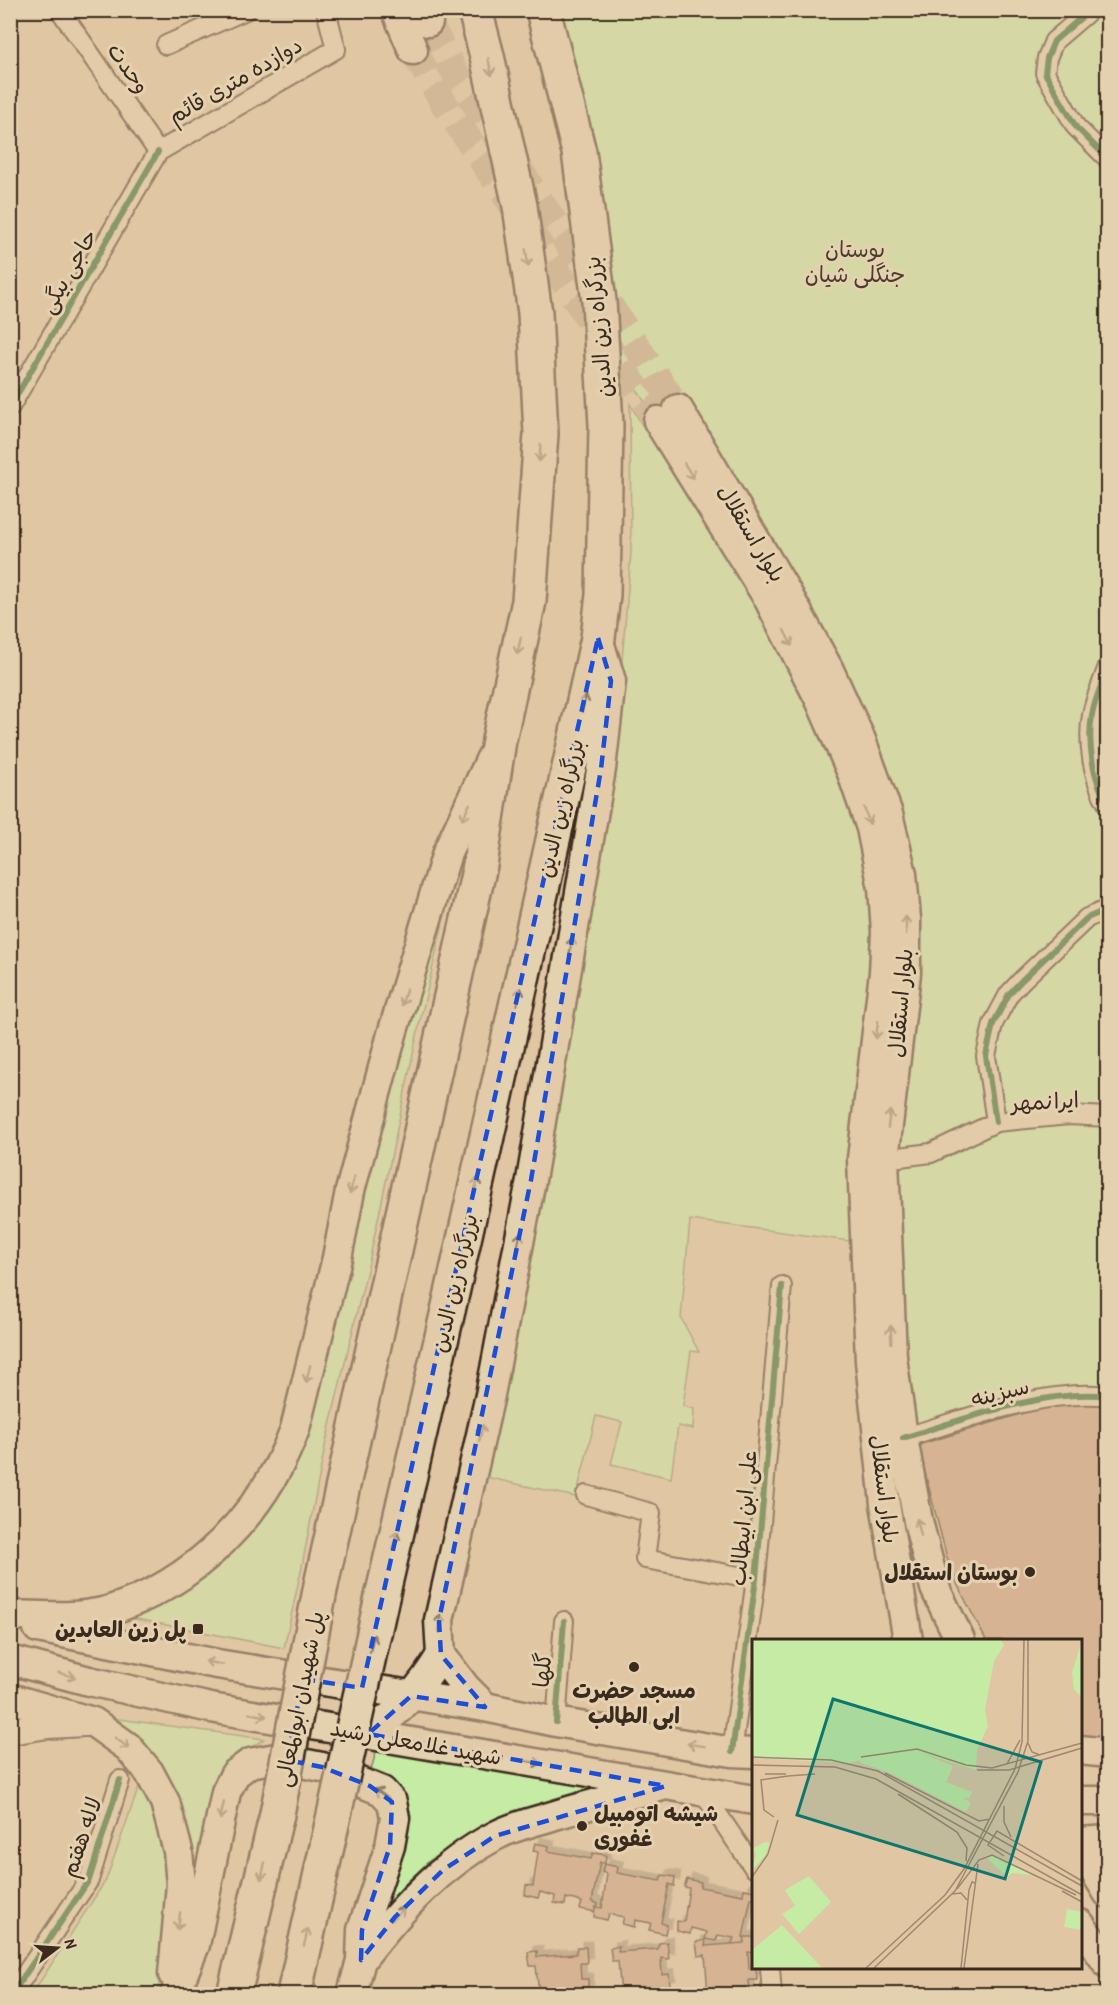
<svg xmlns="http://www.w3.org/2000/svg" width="1118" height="2005" font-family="'Patrick Hand','Playpen Sans Arabic',sans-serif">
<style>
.green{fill:#c5eba5;stroke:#808a62;stroke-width:1.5}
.building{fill:#c89e7f;stroke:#3b2a1e;stroke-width:1.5;filter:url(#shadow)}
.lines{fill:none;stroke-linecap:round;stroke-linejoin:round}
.primary-tunnel{stroke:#c0a789;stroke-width:28;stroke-dasharray:28 14;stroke-linecap:butt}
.street-casing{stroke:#3b2a1e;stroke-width:22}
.secondary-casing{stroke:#3b2a1e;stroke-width:30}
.primary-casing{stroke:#3b2a1e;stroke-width:33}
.highway-casing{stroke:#3b2a1e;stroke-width:38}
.street{stroke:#e4d1af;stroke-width:18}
.secondary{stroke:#e4d1af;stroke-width:26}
.primary{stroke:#e4d1af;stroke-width:28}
.highway{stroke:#e4d1af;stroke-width:33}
.highway-bridge-casing{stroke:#3b2a1e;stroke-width:38;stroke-linecap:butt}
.highway-bridge{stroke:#e4d1af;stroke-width:33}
.cycleway-casing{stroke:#e4d1af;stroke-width:10}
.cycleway{stroke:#1b5e20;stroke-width:6}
.oneway{stroke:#907e66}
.marked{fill:none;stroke:#1d4ed8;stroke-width:4.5;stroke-dasharray:12 8;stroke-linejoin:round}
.poi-dot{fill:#3b2a1e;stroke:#e4d1af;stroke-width:2}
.labels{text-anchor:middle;stroke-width:6;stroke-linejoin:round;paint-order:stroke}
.street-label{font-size:22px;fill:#3b2a1e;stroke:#e4d1af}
.park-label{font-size:22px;fill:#493d2c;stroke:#e4d1af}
.poi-label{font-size:22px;font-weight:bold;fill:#3b2a1e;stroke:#e4d1af;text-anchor:end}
.inset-road{fill:none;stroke:#9f886e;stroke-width:1.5}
.view{fill:#0f766e;fill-opacity:0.15;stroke:#0f766e;stroke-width:3}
.inset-edge{fill:none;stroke:#3b2a1e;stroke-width:3}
</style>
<defs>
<filter id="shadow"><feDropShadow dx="5.5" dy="-5.5" stdDeviation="0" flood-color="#0004"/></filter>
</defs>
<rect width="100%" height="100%" fill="#e1c6a4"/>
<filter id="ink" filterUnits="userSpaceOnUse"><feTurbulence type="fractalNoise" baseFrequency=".0167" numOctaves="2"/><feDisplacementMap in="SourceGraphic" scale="12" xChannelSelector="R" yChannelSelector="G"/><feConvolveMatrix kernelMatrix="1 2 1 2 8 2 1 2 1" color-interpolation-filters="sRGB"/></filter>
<g filter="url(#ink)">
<g class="green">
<path d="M532 11H1107V1415L1058 1408 1003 1411 880 1453 888 972 856 810 875 917 871 991 859 1065 852 1123 850 1241 690 1220 681 1318 699 1352 691 1351 683 1406 694 1409 693 1429 678 1426 671 1478 611 1464 622 1422 596 1416 576 1497 481 1476 618 708 631 553 630 404 642 425 657 421 598 329 579 189Z"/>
<path d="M459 854 420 1021 369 1262 325 1446 302 1566 284 1648 116 1615 266 1503 381 1101Z"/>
<path d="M104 1717 264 1739 235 1758 191 1909 188 1858Z"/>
<path d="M377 1748 612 1790 492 1822 464 1837 429 1861 403 1886 375 1919 394 1789 371 1770Z"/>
<path d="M142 1778 156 1803 170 1871 168 1932 157 1994H32L106 1880Z"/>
</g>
<g class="building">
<path d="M1070 1399 1108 1404V1742L1080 1738V1640H986L958 1586 947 1558 918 1445Z"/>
<path d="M535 1843 549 1846 548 1851 591 1859 593 1853 606 1855 605 1864 600 1862 592 1901 598 1904 596 1912 580 1909 582 1902 566 1898 565 1905 554 1903 555 1896 540 1892 538 1898 525 1895 526 1885 533 1886 538 1852 533 1851Z"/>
<path d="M604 1864 618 1867 617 1873 660 1881 662 1875 675 1877 674 1886 669 1884 661 1923 667 1925 665 1934 649 1930 651 1923 635 1920 634 1927 622 1924 624 1917 609 1914 607 1920 594 1917 595 1907 602 1908 607 1874 602 1872Z"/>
<path d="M687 1879 701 1882 700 1887 743 1895 744 1889 754 1891V1899L751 1898 743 1937 749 1940 747 1948 731 1945 734 1938 718 1935 716 1941 705 1939 707 1932 691 1928 690 1934 677 1931V1921L684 1922 689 1888 684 1887Z"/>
<path d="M745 1937H754V1953L748 1952 749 1969 756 1968 757 1980H749L750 1994H708L705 1955 698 1956 696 1942 706 1940 705 1946 744 1943Z"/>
<path d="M667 1942 669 1959 661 1958 662 1975 669 1974 670 1986H663V1994H621L618 1961H612L610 1948 619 1946 618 1952 658 1949 659 1943Z"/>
<path d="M577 1947H586L587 1963H580L581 1979H588V1990L581 1991V1994H539L536 1966H530L528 1952 537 1951V1957L576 1954Z"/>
</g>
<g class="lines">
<g class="primary-tunnel">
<path d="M428 22 455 73 678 409"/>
<path d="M413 50 445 105 658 421"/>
</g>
<defs>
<g id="street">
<path d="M60 10 158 152"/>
<path d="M1090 10 1054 41 1047 58 1045 73 1076 127 1108 159"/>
<path d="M166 45 246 10"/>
<path d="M158 152 336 49 326 10"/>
<path d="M10 407 158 152"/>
<path d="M1108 666C1103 682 1095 698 1092 715 1087 744 1093 779 1108 805"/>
<path d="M996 1122 986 1056 993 1024 1009 994 1022 980 1087 918 1108 909"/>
<path d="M884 1159 931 1153 996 1122 1069 1115 1108 1117"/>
<path d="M903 1438C962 1420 1046 1388 1108 1396"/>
<path d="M586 1495 651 1513 645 1559 756 1579"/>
<path d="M556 1722 564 1621"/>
<path d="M732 1752 756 1579 782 1286"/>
<path d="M702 1791 754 1868"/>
<path d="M770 1968 772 1994"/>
<path d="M12 1994 89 1880 120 1780"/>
</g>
<path id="secondary" d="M10 1731 48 1725 85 1723"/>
<g id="primary">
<path d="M396 10 413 50"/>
<path d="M423 10 428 22"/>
<path d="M678 409 788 595 829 670 861 740 888 814 902 874 906 919V973L884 1159 892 1357 904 1444 918 1521 935 1588 960 1640"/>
<path d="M658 421 768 598 820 700 852 773 871 828 883 888 886 932 884 972 862 1159 870 1361 885 1504 908 1640"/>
<path d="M10 1615C42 1616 76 1619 107 1611 194 1585 264 1513 295 1429L337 1258 350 1191 392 1034 447 853 491 758"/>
<path d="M38 1628 217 1664 485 1707 556 1722 732 1752 754 1753"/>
<path d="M10 1660 89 1681 211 1708 754 1800"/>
<path d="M10 1698 93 1722 128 1747 149 1772 165 1802 178 1851 181 1884 173 1974"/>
<path d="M485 1707 465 1687 441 1655 439 1620 490 1395 531 1180 601 769 611 681 598 638"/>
<path d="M368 1734C401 1711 421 1688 441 1655"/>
<path d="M1080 1750 1108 1753"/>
<path d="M1080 1801H1108"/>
<path d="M1080 1842 1108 1840"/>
<path d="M1080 1847 1108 1893"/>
<path d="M1080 1924 1108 1964"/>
<path d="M361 1960C399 1911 440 1865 495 1836 513 1826 533 1822 552 1816 587 1805 623 1796 659 1787"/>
<path d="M175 1994 195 1945 226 1792 235 1774 250 1763 276 1758 322 1767 382 1791 392 1802 395 1818 390 1846 362 1930 361 1960 352 1994"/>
</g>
<g id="highway">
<path d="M321 1585 480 865 499 740 529 601 541 434 535 313 520 206 487 56 475 10"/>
<path d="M382 1597 453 1289 598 638 603 595 606 425 599 301 579 152 543 10"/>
<path d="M234 1994 277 1814"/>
<path d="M294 1994 332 1824"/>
</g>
</defs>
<use href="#street" class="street-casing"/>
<use href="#secondary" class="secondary-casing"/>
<use href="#primary" class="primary-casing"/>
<use href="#highway" class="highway-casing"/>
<use href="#street" class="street"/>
<use href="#secondary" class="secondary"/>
<use href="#primary" class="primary"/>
<use href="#highway" class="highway"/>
<defs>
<g id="highway-bridge">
<path d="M277 1814 321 1585"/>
<path d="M332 1824 382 1597"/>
</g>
</defs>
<use href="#highway-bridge" class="highway-bridge-casing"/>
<use href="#highway-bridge" class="highway-bridge"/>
<defs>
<g id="cycleway">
<path d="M1090 10 1054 41 1047 58 1045 73 1076 127 1108 159"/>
<path d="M10 407 158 152"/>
<path d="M1108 666C1103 682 1095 698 1092 715 1087 744 1093 779 1108 805"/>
<path d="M996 1122 986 1056 993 1024 1009 994 1022 980 1087 918 1108 909"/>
<path d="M903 1438C962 1420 1046 1388 1108 1396"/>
<path d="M556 1722 564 1621"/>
<path d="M732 1752 756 1579 782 1286"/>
<path d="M12 1994 89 1880 120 1780"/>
</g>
</defs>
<use href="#cycleway" class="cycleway-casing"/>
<use href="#cycleway" class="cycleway"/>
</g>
<defs><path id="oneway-shaft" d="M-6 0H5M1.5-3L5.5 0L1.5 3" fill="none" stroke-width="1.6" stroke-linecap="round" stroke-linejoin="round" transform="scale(1.5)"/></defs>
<g class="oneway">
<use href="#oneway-shaft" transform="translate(490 67) rotate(78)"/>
<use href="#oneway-shaft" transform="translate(527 258) rotate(82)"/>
<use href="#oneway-shaft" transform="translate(540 453) rotate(94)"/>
<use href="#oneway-shaft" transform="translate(689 471) rotate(58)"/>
<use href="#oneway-shaft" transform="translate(788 638) rotate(63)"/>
<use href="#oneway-shaft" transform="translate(519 646) rotate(102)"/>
<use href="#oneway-shaft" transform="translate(584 703) rotate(-77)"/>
<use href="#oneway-shaft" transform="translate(466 812) rotate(115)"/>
<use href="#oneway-shaft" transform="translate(867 816) rotate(70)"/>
<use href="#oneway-shaft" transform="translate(906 925) rotate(-91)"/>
<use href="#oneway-shaft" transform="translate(571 946) rotate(-80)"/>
<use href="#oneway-shaft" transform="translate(519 996) rotate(-77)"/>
<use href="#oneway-shaft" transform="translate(404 997) rotate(106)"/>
<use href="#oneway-shaft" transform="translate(877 1030) rotate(97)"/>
<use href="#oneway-shaft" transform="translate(889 1119) rotate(-83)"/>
<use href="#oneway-shaft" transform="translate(352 1185) rotate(105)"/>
<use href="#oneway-shaft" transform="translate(476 1186) rotate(-77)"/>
<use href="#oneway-shaft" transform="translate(519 1241) rotate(-79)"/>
<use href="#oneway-shaft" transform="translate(891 1334) rotate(-92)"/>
<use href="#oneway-shaft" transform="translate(308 1374) rotate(104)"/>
<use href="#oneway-shaft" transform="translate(481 1433) rotate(-78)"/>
<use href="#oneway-shaft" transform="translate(919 1527) rotate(-103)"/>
<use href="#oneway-shaft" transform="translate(395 1540) rotate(-77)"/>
<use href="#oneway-shaft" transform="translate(440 1623) rotate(-88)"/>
<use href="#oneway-shaft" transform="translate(372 1643) rotate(-77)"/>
<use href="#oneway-shaft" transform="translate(214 1663) rotate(-169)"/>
<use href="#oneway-shaft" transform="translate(67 1675) rotate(15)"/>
<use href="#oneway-shaft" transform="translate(258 1715) rotate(10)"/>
<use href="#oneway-shaft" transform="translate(122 1743) rotate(38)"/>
<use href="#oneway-shaft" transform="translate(696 1745) rotate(-171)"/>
<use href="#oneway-shaft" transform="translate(533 1762) rotate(10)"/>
<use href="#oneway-shaft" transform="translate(382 1794) rotate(-143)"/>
<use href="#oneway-shaft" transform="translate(222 1811) rotate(102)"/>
<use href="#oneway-shaft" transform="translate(263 1871) rotate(103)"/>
<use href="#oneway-shaft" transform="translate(398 1914) rotate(-47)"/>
<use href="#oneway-shaft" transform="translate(179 1921) rotate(98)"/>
<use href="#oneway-shaft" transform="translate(306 1937) rotate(-77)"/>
</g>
</g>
<path d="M0 0H1118V2005H0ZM598 638 611 681 601 769 531 1180 439 1620 441 1655 485 1707 411 1696 368 1734 666 1786 495 1836 443 1870 395 1917 361 1960 362 1930 390 1846 392 1802 370 1786 322 1767 287 1760 303 1679 362 1688Z" fill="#e1c6a4" fill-opacity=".55" fill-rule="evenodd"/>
<path class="marked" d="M598 638 611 681 601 769 531 1180 439 1620 441 1655 485 1707 411 1696 368 1734 666 1786 495 1836 443 1870 395 1917 361 1960 362 1930 390 1846 392 1802 370 1786 322 1767 287 1760 303 1679 362 1688Z"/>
<g class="poi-dot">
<circle cx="1030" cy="1572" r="6"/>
<rect x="192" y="1623" width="12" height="12" rx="3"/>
<circle cx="634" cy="1667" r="6"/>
<circle cx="582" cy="1826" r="6"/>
</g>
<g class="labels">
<g class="street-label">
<text transform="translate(129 68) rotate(55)" y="8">وحدت</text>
<text transform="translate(235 80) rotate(-30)" y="8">دوازده متری قائم</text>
<text transform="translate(68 271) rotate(-60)" y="8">حاجی بیگی</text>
<text transform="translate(598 327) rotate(-95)" y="8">بزرگراه زین الدین</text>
<text transform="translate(752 533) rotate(59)" y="8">بلوار استقلال</text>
<text transform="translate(560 808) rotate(-77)" y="8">بزرگراه زین الدین</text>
<text transform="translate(900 1003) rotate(-85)" y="8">بلوار استقلال</text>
<text transform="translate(1045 1101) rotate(-3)" y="8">ایرانمهر</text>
<text transform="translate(454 1283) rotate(-77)" y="8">بزرگراه زین الدین</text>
<text transform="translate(1000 1392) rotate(-14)" y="8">سبزینه</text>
<text transform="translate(885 1489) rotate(83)" y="8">بلوار استقلال</text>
<text transform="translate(743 1518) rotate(-85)" y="8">علی ابن ابیطالب</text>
<text transform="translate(542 1670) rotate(-85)" y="8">گلها</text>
<text transform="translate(299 1699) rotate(-79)" y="8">پل شهیدان ابوالمعالی</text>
<text transform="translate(416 1742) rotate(10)" y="8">شهید غلامعلی رشید</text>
<text transform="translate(81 1837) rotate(-71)" y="8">لاله هفتم</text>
</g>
<g class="park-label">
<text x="855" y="257">بوستان<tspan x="855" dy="25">جنگلی شیان</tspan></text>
</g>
<g class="poi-label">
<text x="1018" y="1580">بوستان استقلال</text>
<text x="186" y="1637">پل زین العابدین</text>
<text x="634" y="1698" text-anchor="middle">مسجد حضرت<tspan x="634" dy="25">ابی الطالب</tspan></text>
<text x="594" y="1821" text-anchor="start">شیشه اتومبیل<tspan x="594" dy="25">غفوری</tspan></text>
</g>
</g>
<g transform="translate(752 1639)">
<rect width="330" height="330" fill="#e1c6a4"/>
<path d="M0 1H249L252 6 242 22 233 71 236 87 225 111 224 131 169 114 201 127 194 143 220 153 217 159H211L219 164 214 173 138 134 107 123 109 121 98 124 0 119ZM330 1V59L322 50 320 34ZM13 203 18 204 13 217 0 231 4 215 1 209ZM241 217 281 236 260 234 255 238 234 218ZM57 237 79 263 47 295 30 275 43 267 33 251ZM315 270 330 273V291L312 288ZM30 286 70 329H0V311Z" fill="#c5eba5"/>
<path class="inset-road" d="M276 104 280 113 288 116M0 118 79 121 126 132 330 247M109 118 165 110 214 126 240 129 330 104M255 125 268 101M0 126 83 128 124 140 330 256M225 131H257L330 109M133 134 227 182 238 180M13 135H34M36 137 63 135M146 155 205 193 215 209 214 222M252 167V183L259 198M22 178 12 171 9 141 36 137M252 217 236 206 245 192 330 242M0 238 16 215 26 181M205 250 227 221 240 216 324 256M310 252 330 263M200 255 209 254 215 261M114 329 193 256 212 230 263 130 270 103 272 1M122 329 203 252 266 133 276 102V1M209 329 217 251 220 243 223 244M212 329 226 225"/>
<path class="view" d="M81 60 289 123 253 240 45 176Z"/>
<rect width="330" height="330" class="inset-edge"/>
</g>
<rect width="1118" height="2005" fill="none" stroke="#e4d1af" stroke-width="36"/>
<rect x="18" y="18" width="1082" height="1969" fill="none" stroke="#3b2a1e" stroke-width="2" filter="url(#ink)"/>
<g transform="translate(57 1948) rotate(73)" stroke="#e4d1af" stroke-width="4.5" paint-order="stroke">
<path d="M0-4.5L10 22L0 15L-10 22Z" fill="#3b2a1e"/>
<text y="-9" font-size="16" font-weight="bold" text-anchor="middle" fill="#3b2a1e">N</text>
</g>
</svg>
